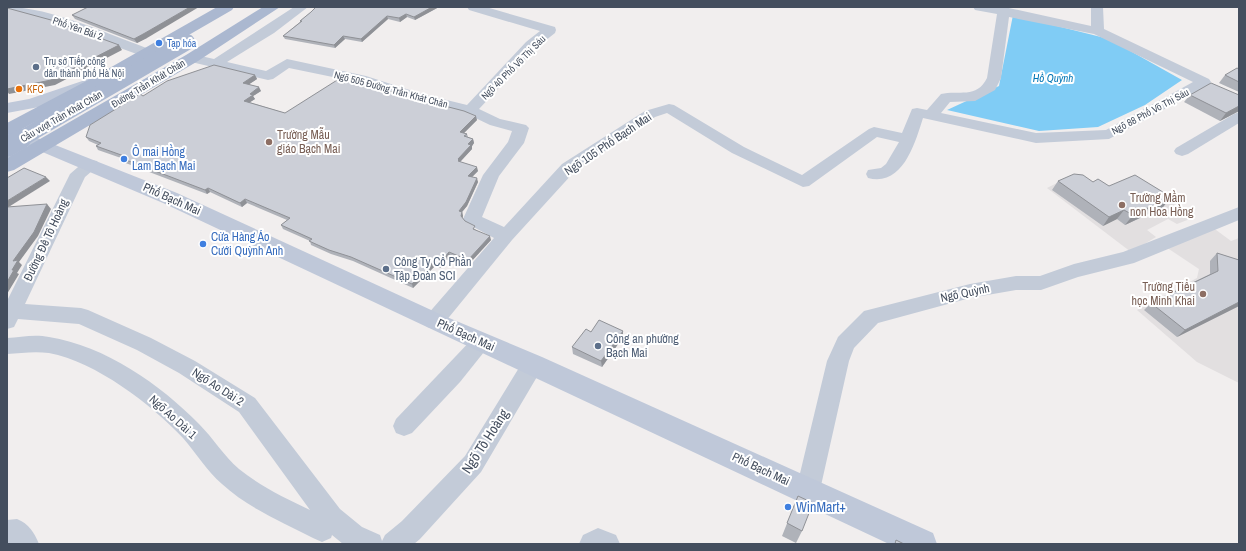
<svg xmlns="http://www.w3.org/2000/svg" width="1246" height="551" font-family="'Archivo Narrow',sans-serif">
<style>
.education{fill:#e2dfe0}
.water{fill:#80ccf5}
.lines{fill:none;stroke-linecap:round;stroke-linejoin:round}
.minor{fill:#c3cbd8;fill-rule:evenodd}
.secondary{fill:#bfc8d9;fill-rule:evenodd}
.primary{fill:#abb8d0;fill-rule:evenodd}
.primary-bridge-far1{stroke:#abb8d0;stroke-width:16}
.primary-bridge{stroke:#abb8d0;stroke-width:20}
.wall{fill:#afb2b9}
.shaded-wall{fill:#8f9196}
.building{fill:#cccfd7;stroke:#8f9196}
.shop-dot{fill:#3f7fe0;stroke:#fff;stroke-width:1.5}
.service-dot{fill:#5c6f8a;stroke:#fff;stroke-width:1.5}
.food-dot{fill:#e8710a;stroke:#fff;stroke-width:1.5}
.education-dot{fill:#8d6e63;stroke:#fff;stroke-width:1.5}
.labels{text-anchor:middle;stroke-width:4;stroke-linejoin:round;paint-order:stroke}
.far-street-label{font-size:10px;fill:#444e5e;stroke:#fff}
.far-shop-label{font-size:10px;fill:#366cbe;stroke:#fff;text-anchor:start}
.far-service-label{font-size:10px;fill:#4e5e75;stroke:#fff;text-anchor:start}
.far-food-label{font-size:10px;fill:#c56008;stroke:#fff;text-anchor:start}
.far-water-label{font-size:11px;font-style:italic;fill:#0075b5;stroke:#fff}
.education-label{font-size:12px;fill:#785e54;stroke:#fff;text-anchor:start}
.street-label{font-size:12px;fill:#444e5e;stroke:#fff}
.shop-label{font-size:12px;fill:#366cbe;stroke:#fff;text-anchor:start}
.service-label{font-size:12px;fill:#4e5e75;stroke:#fff;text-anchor:start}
.near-street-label{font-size:14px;fill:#444e5e;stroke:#fff}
.near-shop-label{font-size:14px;fill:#366cbe;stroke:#fff;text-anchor:start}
</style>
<rect width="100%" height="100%" fill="#f1eeee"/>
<g class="education">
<path d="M1063 180 1109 193 1141 184 1195 217 1177 224 1168 219 1147 230 1156 237 1131 252 1047 188Z"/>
<path d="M1212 227 1231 241 1239 238V383L1197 362 1137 310 1197 278 1199 269 1166 247Z"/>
</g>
<path class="water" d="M1013 15 1109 39 1182 80 1145 105 1098 127 1039 131 947 110 999 86Z"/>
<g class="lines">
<g class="minor">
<path d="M7 7C51 7 110 35 152 50L154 53 152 56H142L55 24 7 11Z"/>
<path d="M294 7H308L274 33 227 62 266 71 287 59 366 76 422 94 467 105 526 42 540 31 469 10 467 7H486L555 27 556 30 555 33 536 48 479 109 500 119 526 125 529 128 524 143 499 176 482 217 504 227 562 164 645 111 669 104 674 105 744 147 802 175 869 129 874 127 902 133 912 109 917 108 927 110 941 94C958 90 977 99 987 78L997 14 975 10 973 7H1004L1091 26V7H1103L1104 29 1209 79 1211 82 1209 85 1109 139 1036 143 923 118C915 143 903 187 868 178L866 174 868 170 881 168 886 164 899 142 877 137 809 186 803 187 732 153 667 113 655 117 574 172 512 240 441 327 434 329 427 327 424 321 427 315 494 238 466 223 463 219 483 175 508 142 512 131 490 125 465 113 412 100 357 82 289 68 273 79 268 80 187 61 185 58 187 55 192 54 214 59ZM1009 17 1094 34 1193 82 1106 130 1036 133 941 113 950 102 975 101 995 90 1001 78Z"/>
<path d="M1239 112V123L1188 154 1182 156 1176 154 1174 151 1176 148 1234 114Z"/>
<path d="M91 160 97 161 99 165 85 177 25 304 81 308 88 310 151 338 195 361 255 398 340 509 362 527 380 535 382 541 385 535 402 521 465 456 525 358 533 355 541 358 544 364 541 370 481 472 420 539 414 544H343L332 535 331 538 322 542 313 538C282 522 248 508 222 484 207 471 196 453 183 438 151 404 96 362 49 353 35 351 21 353 7 354V338C21 337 35 334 49 337 105 346 160 384 199 424 213 438 224 456 239 469 260 486 285 498 310 510L239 412 179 373 137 350 79 324 18 319 14 327 7 329V301L70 174 85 161Z"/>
<path d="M1239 207V220L1134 263 1078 277 1041 290H1016L970 298 878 323 854 348 849 361 820 490 817 498 808 502 799 498 796 490 827 361 838 337 864 311 970 284 1016 276H1040L1074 264 1123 252Z"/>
<path d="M482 334 489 336 492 342 460 382 412 433 404 436 396 433 393 426 396 419 475 336Z"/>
<path d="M17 519C29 524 34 532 39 544H7V520Z"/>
<path d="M598 528 616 535 620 544H579L583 535Z"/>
</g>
<g class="secondary">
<path d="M97 76 103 78 105 81 103 84 39 107 7 113V103L29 99Z"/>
<path d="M7 126 177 193 442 315 542 357 933 533 937 544H889L163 203 7 137Z"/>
</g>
<g class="primary">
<path d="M217 7H234L232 10 104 84 13 134 7 135V123L92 78Z"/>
<path d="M263 7H280L198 61 14 170 7 172V158L186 55Z"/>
</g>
<path class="primary-bridge-far1" d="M19 140 187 42"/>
<path class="primary-bridge" d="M7 147 21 139"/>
</g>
<g class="wall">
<path d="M316 7H439L415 20 407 17 400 22 388 19 362 42 345 39 335 48 285 39 283 36 300 22V21L311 12Z"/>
<path d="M72 15 147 38 137 43 75 19Z"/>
<path d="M1239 69V92L1219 83 1225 75Z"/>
<path d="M255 75 257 79 249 84 261 91 253 96 255 99 249 102 285 113 477 120 464 133 467 134 468 137 473 139 474 143 472 146V149L460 162 478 171 472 177 478 182 467 206 462 212 463 216 462 218 465 221 476 230 491 240 469 264 450 257 440 268 435 266 413 288 353 261 331 254 311 245 310 241 283 229 281 225 287 220 247 203 242 207 210 192 207 194 123 162 121 158 98 150 96 146 98 145 89 141 86 137Z"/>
<path d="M1190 95H1239V111L1220 121 1184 102Z"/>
<path d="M1058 181 1093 182 1109 186 1171 197 1163 207 1125 225 1117 219 1103 226 1052 190Z"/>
<path d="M1217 253 1239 260V306L1177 337 1144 310 1151 303 1210 274V261Z"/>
<path d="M591 332 623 337 602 367 573 354 572 347Z"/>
<path d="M798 496 802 531 796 543 782 536Z"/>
</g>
<g class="shaded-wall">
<path d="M190 7H199L147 38 137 43 134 39Z"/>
<path d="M432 7H439L415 20 414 17Z"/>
<path d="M406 14 407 17 400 22 399 18Z"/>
<path d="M387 16 388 19 362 42 361 39Z"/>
<path d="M343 36 345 39 335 48 334 45Z"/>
<path d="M119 45 122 50 55 85 9 94 7 91V89Z"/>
<path d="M255 75 257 79 245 87 243 83Z"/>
<path d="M259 87 261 91 253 96 255 99 246 105 244 101 250 94Z"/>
<path d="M1239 106V111L1220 121 1226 113Z"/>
<path d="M476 116 477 120 461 136 460 132Z"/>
<path d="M473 139 474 143 472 146V149L460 162 459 165 458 159 468 144Z"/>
<path d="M477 167 478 171 469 180 468 176Z"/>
<path d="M46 177 50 181 7 208V201Z"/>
<path d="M477 178 478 182 467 206 462 212 463 216 462 220 459 211Z"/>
<path d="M208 188 210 192 207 194 205 190Z"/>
<path d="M1171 197 1163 207 1125 225 1133 215Z"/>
<path d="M245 199 247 203 242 207 240 203Z"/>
<path d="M47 204 51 209 38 236 19 262 22 265 17 273 19 274 7 294V282L12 270 13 261Z"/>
<path d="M1124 210 1117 219 1103 226 1109 217Z"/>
<path d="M490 236 491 240 469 264 468 260Z"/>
<path d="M449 252 450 257 440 268 439 264Z"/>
<path d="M433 262 435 266 413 288 412 284Z"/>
<path d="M1239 302V306L1177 337 1185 330Z"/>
<path d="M623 331V337L602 367 601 361Z"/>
</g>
<g class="building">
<path d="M88 7H190L145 33 134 39 72 15Z"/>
<path d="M316 7H432L414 17 406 14 399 18 387 16 361 39 343 36 334 45 283 36 302 21H300L311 12Z"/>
<path d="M7 8 51 20 119 45 51 80 7 89Z"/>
<path d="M214 65 255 75 243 83 259 87 250 94 253 95 244 101 285 113 342 77 410 97 464 111 476 116 460 132 467 134 464 136 473 139 468 144 471 145 458 159 459 160 458 161 477 167 468 176 477 178 466 202 459 211 462 212 461 216 465 221 475 226 473 229 490 236 468 260 449 252 439 264 433 262 412 284 351 257 329 250 309 241 312 239 281 225 290 218 245 199 240 203 208 188 205 190 121 158 124 156 96 146 101 143 86 137 90 125 140 94 143 96 167 81Z"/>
<path d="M1237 68 1239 69V82L1225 75Z"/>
<path d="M1211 83 1239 95V106L1226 113 1190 95Z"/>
<path d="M24 168 46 177 7 201V178Z"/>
<path d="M1074 174 1083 175 1093 182 1098 179 1109 186 1135 175 1171 197 1133 215 1124 210 1109 217 1058 181Z"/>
<path d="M47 204 34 232 13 261 18 260 12 270H14L7 282V207Z"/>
<path d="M1217 253 1239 260V302L1185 330 1151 303 1218 271Z"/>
<path d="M599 320 623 331 601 361 572 347 586 329 591 332Z"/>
<path d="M798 496 813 503 802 531 787 523Z"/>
<path d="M896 540 904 544H895Z"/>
</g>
<g class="shop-dot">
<circle cx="159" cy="43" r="4"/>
<circle cx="124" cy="159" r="4"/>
<circle cx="203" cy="244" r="4"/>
<circle cx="788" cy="507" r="4"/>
</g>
<g class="service-dot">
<circle cx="36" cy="67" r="4"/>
<circle cx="386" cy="269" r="4"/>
<circle cx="598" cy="346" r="4"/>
</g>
<circle class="food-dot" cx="19" cy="89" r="4"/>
<g class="education-dot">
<circle cx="269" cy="142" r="4"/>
<circle cx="1122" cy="205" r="4"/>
<circle cx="1203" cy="294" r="4"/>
</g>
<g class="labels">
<g class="far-street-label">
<text transform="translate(78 28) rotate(19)" y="4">Phố Yên Bái 2</text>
<text transform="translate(513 67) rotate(-45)" y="4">Ngõ 40 Phố Võ Thị Sáu</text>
<text transform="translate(148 83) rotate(-31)" y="4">Đường Trần Khát Chân</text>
<text transform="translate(391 89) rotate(15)" y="4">Ngõ 505 Đường Trần Khát Chân</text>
<text transform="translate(1150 111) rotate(-28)" y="4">Ngõ 88 Phố Võ Thị Sáu</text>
<text transform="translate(61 116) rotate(-30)" y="4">Cầu vượt Trần Khát Chân</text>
</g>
<g class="far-shop-label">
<text x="167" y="47">Tạp hóa</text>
</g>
<g class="far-service-label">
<text x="44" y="65">Trụ sở Tiếp công<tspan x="44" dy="12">dân thành phố Hà Nội</tspan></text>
</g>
<g class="far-food-label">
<text x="27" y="93">KFC</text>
</g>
<g class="far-water-label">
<text x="1053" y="82">Hồ Quỳnh</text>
</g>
<g class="education-label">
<text x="277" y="139">Trường Mẫu<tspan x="277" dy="14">giáo Bạch Mai</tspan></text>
<text x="1130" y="202">Trường Mầm<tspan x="1130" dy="14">non Hoa Hồng</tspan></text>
<text x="1195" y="291" text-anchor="end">Trường Tiểu<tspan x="1195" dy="14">học Minh Khai</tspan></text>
</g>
<g class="street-label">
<text transform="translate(608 144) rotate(-34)" y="4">Ngõ 105 Phố Bạch Mai</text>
<text transform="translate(172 199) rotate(24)" y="4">Phố Bạch Mai</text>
<text transform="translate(46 240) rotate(-65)" y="4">Đường Đê Tô Hoàng</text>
<text transform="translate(965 293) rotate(-12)" y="4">Ngõ Quỳnh</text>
<text transform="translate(466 335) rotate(24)" y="4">Phố Bạch Mai</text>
<text transform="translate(218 387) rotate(33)" y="4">Ngõ Ao Dài 2</text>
<text transform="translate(173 417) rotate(42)" y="4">Ngõ Ao Dài 1</text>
<text transform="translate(761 469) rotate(25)" y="4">Phố Bạch Mai</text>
</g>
<g class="shop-label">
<text x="132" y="156">Ô mai Hồng<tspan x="132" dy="14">Lam Bạch Mai</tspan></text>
<text x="211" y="241">Cửa Hàng Áo<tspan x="211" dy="14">Cưới Quỳnh Anh</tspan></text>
</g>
<g class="service-label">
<text x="394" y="266">Công Ty Cổ Phần<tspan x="394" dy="14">Tập Đoàn SCI</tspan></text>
<text x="606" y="343">Công an phường<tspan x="606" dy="14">Bạch Mai</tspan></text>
</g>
<g class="near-street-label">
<text transform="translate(485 441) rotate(-57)" y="5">Ngõ Tô Hoàng</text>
</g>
<g class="near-shop-label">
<text x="796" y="512">WinMart+</text>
</g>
</g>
<rect width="1246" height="551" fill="none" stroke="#444e5e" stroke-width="16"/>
</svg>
